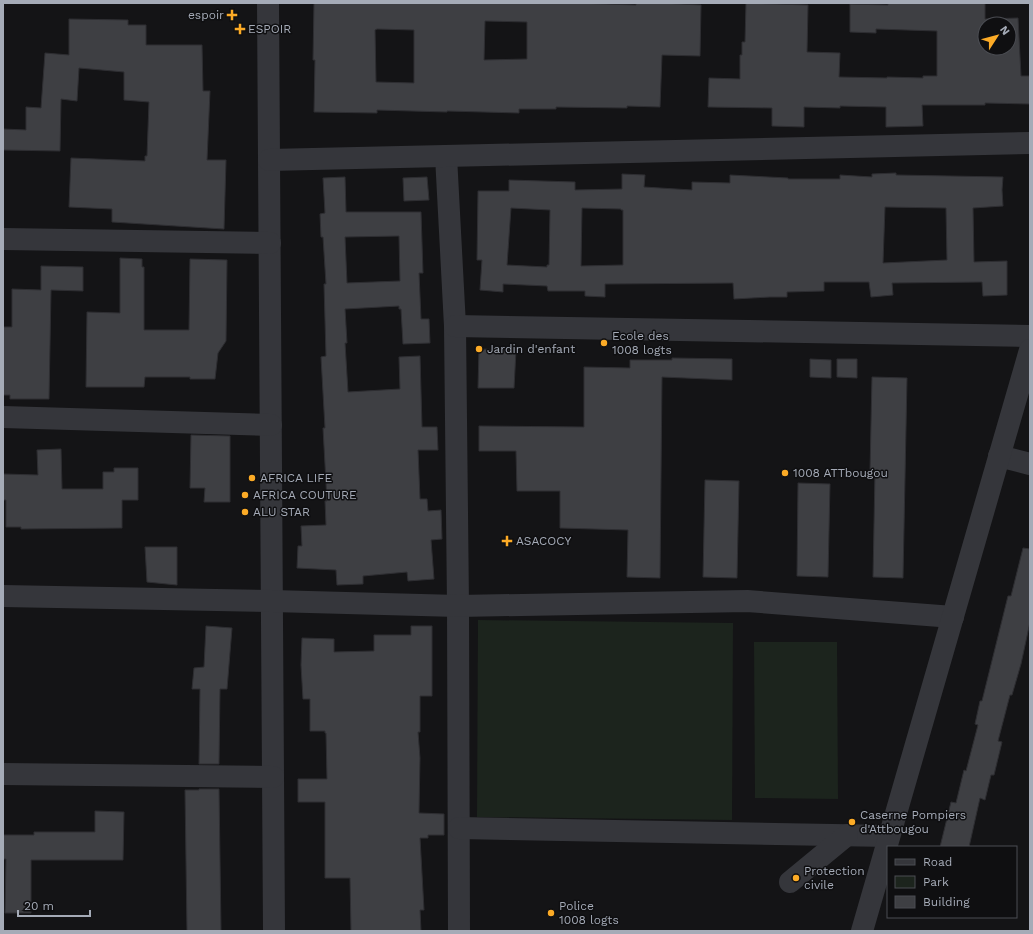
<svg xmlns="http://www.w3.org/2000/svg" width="1033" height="934" font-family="'Work Sans',sans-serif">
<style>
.green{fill:#1c241d}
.building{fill:#3e3f43;stroke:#2e2e32;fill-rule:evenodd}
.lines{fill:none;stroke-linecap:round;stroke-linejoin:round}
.minor{stroke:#35363b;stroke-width:22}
.poi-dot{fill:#fcab26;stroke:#0f0f11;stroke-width:1.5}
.labels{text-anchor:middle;stroke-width:3;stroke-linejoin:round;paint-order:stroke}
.poi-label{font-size:12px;fill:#a5abb7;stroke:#0f0f11;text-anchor:start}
</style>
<rect width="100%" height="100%" fill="#141416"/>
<g class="green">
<path d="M478,620L733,623L732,820L477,817Z"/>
<path d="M754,642H837L838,799L755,798Z"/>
</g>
<g class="building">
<path d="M314,3H577L636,5V3H662L701,5L700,56L662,55L660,107L627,106V108L556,107V109H519V113L447,111V112L377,110V113L314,112L315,60H313ZM485,21L527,22V59L484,60ZM377,29L414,30V83L376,82L375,30Z"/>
<path d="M746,3L808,5L807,52L840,53L839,77L887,78V77L923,78V76H937V31L876,29V33L850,32V4L888,5V3H985V19L1018,18L1021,76H1030V104L985,103V105H922L923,126L886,127V107L840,106V108L804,107V127L772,126V108L708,107L709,78L740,79V55H742V42H745ZM985,24H1009V48H985Z"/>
<path d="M69,19L128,20V25H146V45H202L203,91H210L207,160H226L224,229L112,222V209L69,207L71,158L145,161V156H147L149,102L124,100V72L79,68L77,101L61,99L60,151L3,150V129L26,130V107L41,108L45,53L69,55Z"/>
<path d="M896,173V175L1003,177L1002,190L1003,206L973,208L974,262L1007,261V295L983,296L982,282L892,283L893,295L871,297L869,282H824V291L787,292V297H770L734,299L733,283L605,284V297L585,296V291H548L547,286L503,284V292L480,290L482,260H477L478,191H509V180L575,182V190L622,189V174L645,175L644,187L692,190V182L730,183V175L788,178V179H840V175L872,177V174ZM885,207L946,208L947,260L883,263ZM511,208L550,210L549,265H547V267L507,265ZM582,208L621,209V210H623V265L581,266Z"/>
<path d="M345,177L346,212H421L423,273H419L421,319H429L430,343L403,344L401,309H399V306L345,309L347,343H345L348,392L400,389L399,357L420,356L422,427H437L438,450H418L420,499H427L428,511L441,510L442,539L431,540L434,579L408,581L407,572L363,576V584L337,585L336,570L297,568L298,546H302L301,526L326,525L325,501H327L323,428H325L321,357L326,356L324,284H326L323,237H321L320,214L325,213L323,178ZM399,236L400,281L347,283L345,237Z"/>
<path d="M427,177L429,200L404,201L403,178Z"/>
<path d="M120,258L142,259V267H144V330H189L190,259L227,260L226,341L218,353L215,379H190V377H145L144,387H86L87,312L120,313Z"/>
<path d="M41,266L83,267V291L51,290L49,399H10V395H3V327H12V289L41,290Z"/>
<path d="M479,349L516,350L514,388H478Z"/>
<path d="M672,358L732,359V380L662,377L660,578L627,577L628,530L560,528V491H517L516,451H479V426L584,427V367L630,368V360H672Z"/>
<path d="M810,359L831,360V378L810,377Z"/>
<path d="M837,359H857V378L837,377Z"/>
<path d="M872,377L907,378L903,578L873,577L875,472H870Z"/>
<path d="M191,435L230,436V502H204L205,488H190Z"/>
<path d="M61,449L62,489H103V472H114V468H138V500H122V528L21,529V527H6V500H3V474L38,475L37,450Z"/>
<path d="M705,480L739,481L737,578L703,577Z"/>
<path d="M798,483L830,484L828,577L797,576Z"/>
<path d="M145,547H177V585L147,582Z"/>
<path d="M1023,548L1030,549V622L1021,664L1012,695H1010L998,741L1002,742L994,775H991L985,800L980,798L969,847H940L951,802L956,803L964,770L966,771L978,725L975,724L980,701H982L1008,596H1011Z"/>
<path d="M206,626L232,628L227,689H220L219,764H199L200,689H192L194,668L204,667Z"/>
<path d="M411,626H432V696H420V732H418L420,758L419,813L444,814V835H428V838H420L424,910H420L421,931H351L350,878H325V802H298V779H327L326,733H325V731H310V699H303L301,665L302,638L334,639V652L374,651V635H411Z"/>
<path d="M199,789H219L221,931H187L185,790H199Z"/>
<path d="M95,811L124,812L123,860H31V913H5L6,859H3V835H34V832H95Z"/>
</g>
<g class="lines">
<g class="minor">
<path d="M268,3L274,931"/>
<path d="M446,156L455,326L458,606L459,931"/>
<path d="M269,160L1030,143"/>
<path d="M3,239L270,243"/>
<path d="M455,326L1030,336"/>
<path d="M3,417L271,425"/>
<path d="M999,456L1030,464"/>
<path d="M3,596L272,601L458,606L747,601L953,617"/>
<path d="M3,774L273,777"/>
<path d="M459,828L889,836"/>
<path d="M790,882L847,835"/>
<path d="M862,931L1030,350"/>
</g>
</g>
<g class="poi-dot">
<path d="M230 9h4v4h4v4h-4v4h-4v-4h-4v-4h4z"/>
<path d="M238 23h4v4h4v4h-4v4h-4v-4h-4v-4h4z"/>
<circle cx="604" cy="343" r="4"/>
<circle cx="479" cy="349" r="4"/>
<circle cx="785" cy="473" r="4"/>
<circle cx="252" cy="478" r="4"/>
<circle cx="245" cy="495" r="4"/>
<circle cx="245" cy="512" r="4"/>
<path d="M505 535h4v4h4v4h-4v4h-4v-4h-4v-4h4z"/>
<circle cx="852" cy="822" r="4"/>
<circle cx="796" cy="878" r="4"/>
<circle cx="551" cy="913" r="4"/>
</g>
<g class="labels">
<g class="poi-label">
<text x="224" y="19" text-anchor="end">espoir</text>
<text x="248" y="33">ESPOIR</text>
<text x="612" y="340">Ecole des<tspan x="612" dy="14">1008 logts</tspan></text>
<text x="487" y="353">Jardin d'enfant</text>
<text x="793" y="477">1008 ATTbougou</text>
<text x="260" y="482">AFRICA LIFE</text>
<text x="253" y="499">AFRICA COUTURE</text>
<text x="253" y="516">ALU STAR</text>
<text x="516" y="545">ASACOCY</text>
<text x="860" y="819">Caserne Pompiers<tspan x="860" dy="14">d'Attbougou</tspan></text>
<text x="804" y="875">Protection<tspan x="804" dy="14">civile</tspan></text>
<text x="559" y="910">Police<tspan x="559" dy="14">1008 logts</tspan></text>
</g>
</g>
<rect width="1033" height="934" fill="none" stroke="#a5abb7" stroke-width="8"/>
<rect x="887" y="846" width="130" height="72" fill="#0f0f11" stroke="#4b4d53"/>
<rect x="895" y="859" width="20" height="6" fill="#35363b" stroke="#4b4d53"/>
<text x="923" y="866" font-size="12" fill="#a5abb7">Road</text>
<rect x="895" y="876" width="20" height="12" fill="#1c241d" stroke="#4b4d53"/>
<text x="923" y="886" font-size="12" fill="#a5abb7">Park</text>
<rect x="895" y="896" width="20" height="12" fill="#3e3f43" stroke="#4b4d53"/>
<text x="923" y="906" font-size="12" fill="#a5abb7">Building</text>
<g transform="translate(997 36) rotate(54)"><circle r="19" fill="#0f0f11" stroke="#4b4d53"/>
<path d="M0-3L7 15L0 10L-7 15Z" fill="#fcab26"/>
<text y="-6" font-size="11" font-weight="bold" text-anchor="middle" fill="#a5abb7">N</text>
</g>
<path d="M18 910v6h72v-6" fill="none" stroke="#a5abb7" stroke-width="2"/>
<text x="24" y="910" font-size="12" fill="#a5abb7" stroke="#0f0f11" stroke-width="3" paint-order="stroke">20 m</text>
</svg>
